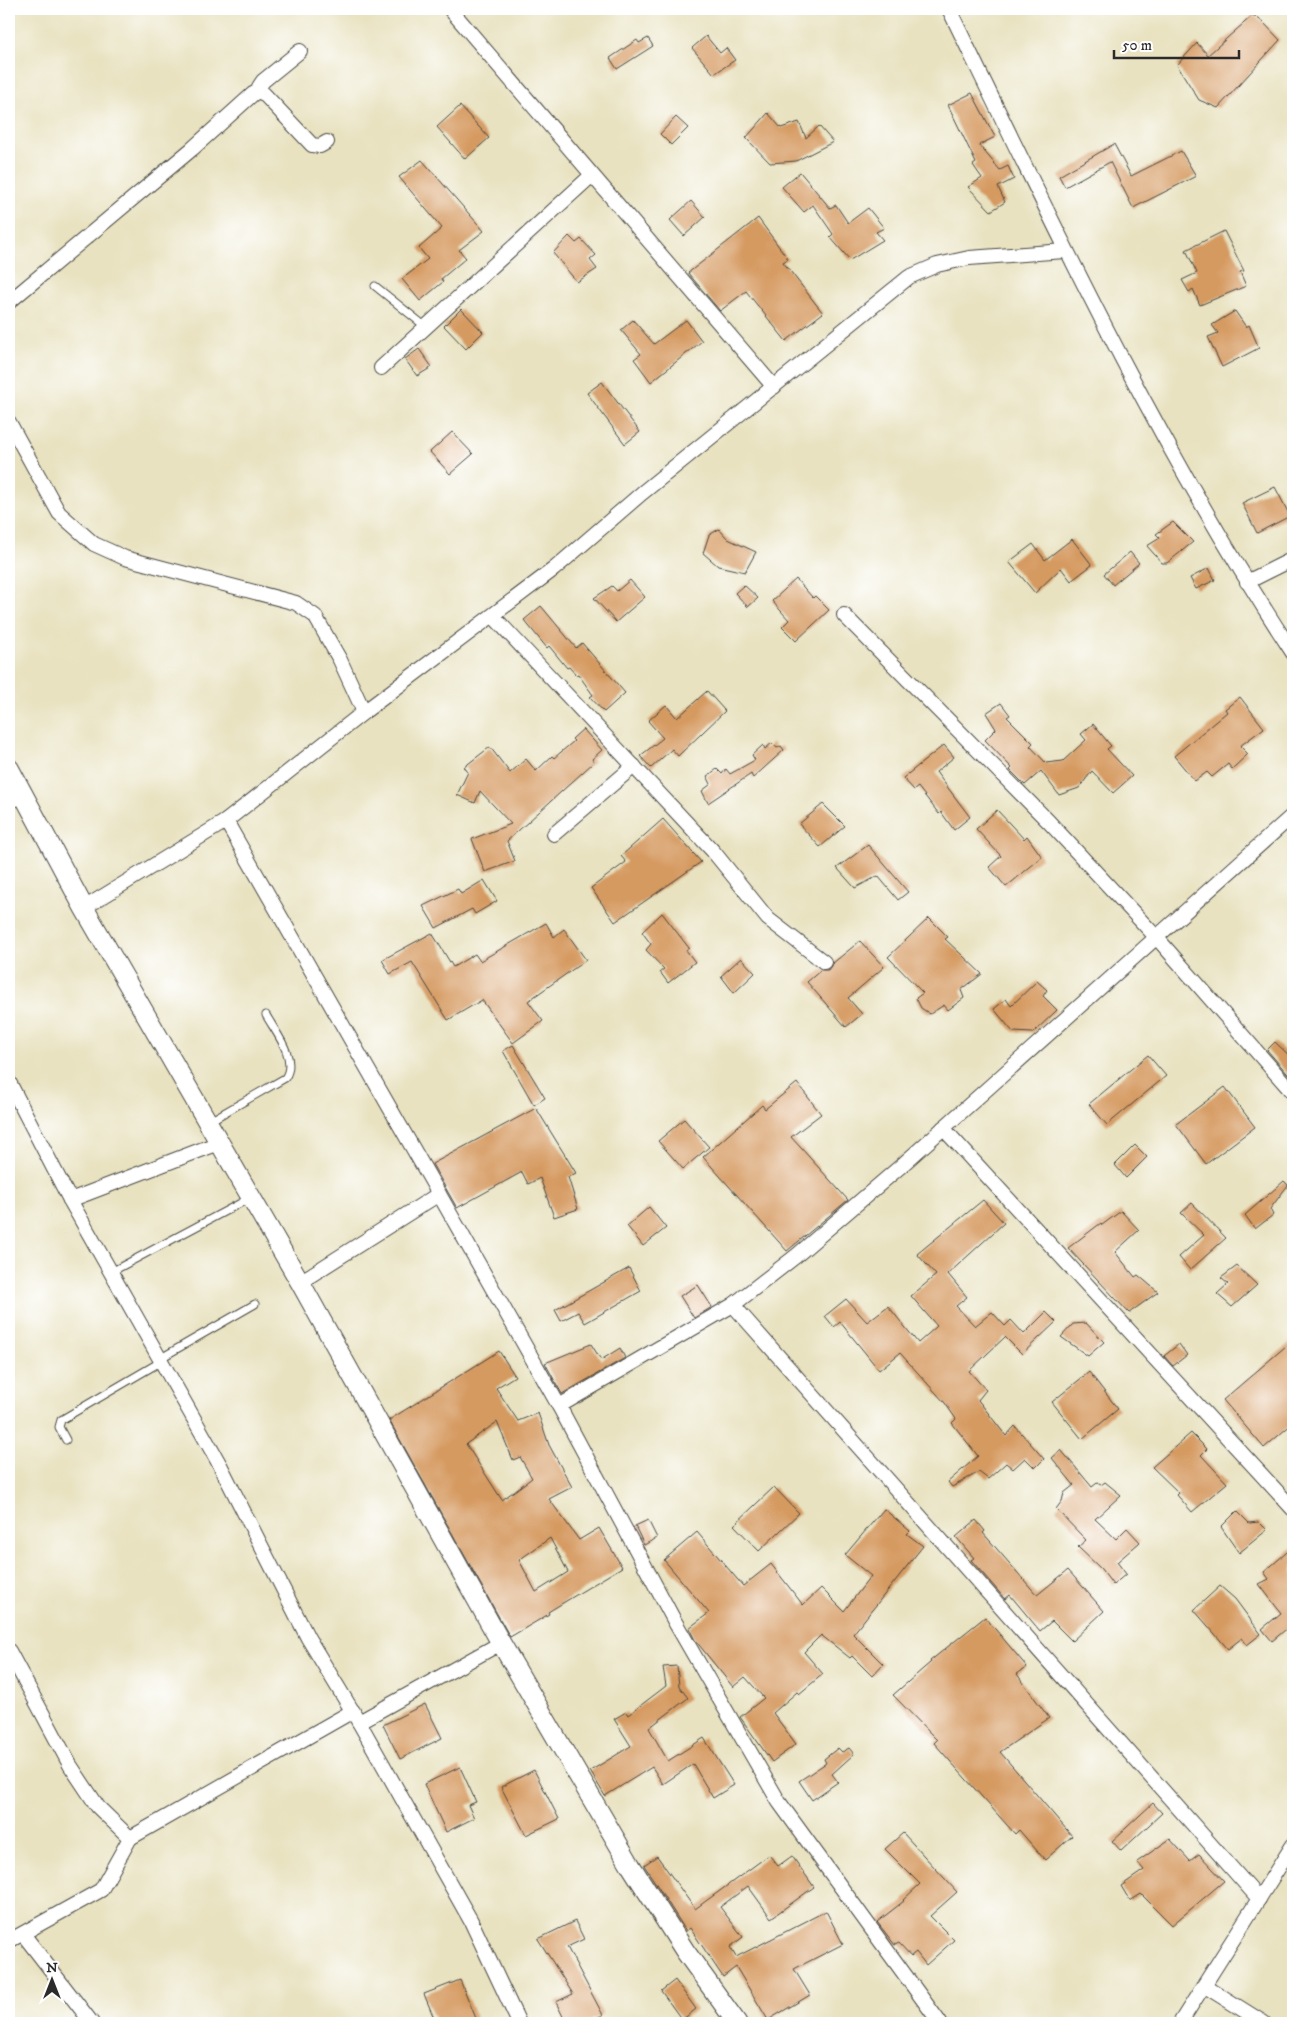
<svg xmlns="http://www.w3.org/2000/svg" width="1302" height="2032" font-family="'IM FELL DW Pica',serif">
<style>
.building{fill:#d59a61;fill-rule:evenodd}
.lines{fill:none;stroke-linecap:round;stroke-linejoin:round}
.lane-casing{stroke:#474641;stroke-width:9}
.street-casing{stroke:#474641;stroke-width:16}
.secondary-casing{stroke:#474641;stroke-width:21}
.lane{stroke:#fff;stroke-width:7}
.street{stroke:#fff;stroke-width:14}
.secondary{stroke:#fff;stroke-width:19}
</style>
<rect width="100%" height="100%" fill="#fff"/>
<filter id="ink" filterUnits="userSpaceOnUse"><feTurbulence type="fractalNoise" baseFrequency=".02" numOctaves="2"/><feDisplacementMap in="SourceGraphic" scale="10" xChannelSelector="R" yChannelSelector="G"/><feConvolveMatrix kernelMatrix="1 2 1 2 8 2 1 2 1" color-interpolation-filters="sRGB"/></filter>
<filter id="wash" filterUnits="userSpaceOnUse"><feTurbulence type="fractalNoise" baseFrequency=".0096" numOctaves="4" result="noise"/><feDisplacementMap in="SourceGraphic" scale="20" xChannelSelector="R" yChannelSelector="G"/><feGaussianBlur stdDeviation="1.12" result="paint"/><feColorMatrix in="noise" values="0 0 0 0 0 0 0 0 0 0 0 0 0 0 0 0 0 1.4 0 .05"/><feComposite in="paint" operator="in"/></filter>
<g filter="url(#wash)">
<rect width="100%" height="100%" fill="#e8e2c0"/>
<g id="blocks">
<g class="building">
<path d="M1253,15L1263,22L1280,40L1218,108L1199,100L1177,65L1197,43L1208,55Z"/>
<path d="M706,36L720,53L726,48L735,60L714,74L692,48Z"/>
<path d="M648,38L653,46L617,69L610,58L637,40L639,43Z"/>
<path d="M972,93L995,137L979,145L1000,170L1008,166L1014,179L998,187L1005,202L991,211L968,187L982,178L973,165L976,163L948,105Z"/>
<path d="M460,106L489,138L465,159L437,127Z"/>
<path d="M768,113L781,128L799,122L806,138L819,126L833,142L796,161L770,163L746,138Z"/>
<path d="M676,117L688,128L671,145L660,134Z"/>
<path d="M1114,144L1131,176L1181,151L1196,176L1133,208L1110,162L1065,187L1059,176Z"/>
<path d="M422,160L484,231L459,250L466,258L441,279L443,282L420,301L402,279L428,259L419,248L442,228L399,177Z"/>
<path d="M800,172L830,208L836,205L848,223L868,208L884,228L876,232L883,240L850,260L830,237L833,234L813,205L804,212L782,187Z"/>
<path d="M691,201L705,217L684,236L670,220Z"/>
<path d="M758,218L788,259L783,262L823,313L786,341L746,291L720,311L688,273Z"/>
<path d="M1224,231L1244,271L1240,272L1246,286L1200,305L1193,289L1189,292L1182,280L1197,273L1186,250Z"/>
<path d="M569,236L576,243L581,239L596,255L590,260L597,269L577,282L553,253Z"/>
<path d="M461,309L483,332L466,349L444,326Z"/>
<path d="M1235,311L1246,327L1249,325L1259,348L1222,367L1208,337L1218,333L1212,325Z"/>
<path d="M633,320L654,344L686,320L702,341L651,382L634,359L641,354L621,330Z"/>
<path d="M419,349L432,367L417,376L405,359Z"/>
<path d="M602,382L640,432L625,444L587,393Z"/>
<path d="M452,432L473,454L450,474L430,452Z"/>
<path d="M1275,487L1290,516L1257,533L1242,503Z"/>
<path d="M1173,522L1193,542L1167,563H1162L1147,546L1160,538L1156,534Z"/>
<path d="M719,529L728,539L756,552L745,572L718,566L703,553L709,535Z"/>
<path d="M1072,539L1092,565L1071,581L1061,568L1035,593L1009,562L1033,544L1045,560Z"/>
<path d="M1130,552L1139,563L1113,585L1104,574Z"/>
<path d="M1209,568L1215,580L1196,589L1190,578Z"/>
<path d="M796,579L813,598L815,596L829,610L796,641L782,627L789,620L772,601Z"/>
<path d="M630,580L645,597L616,622L594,598L612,586L617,591Z"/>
<path d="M744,585L758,598L748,607L735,593Z"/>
<path d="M541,606L576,648L582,643L625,693L604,712L590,697L593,695L578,674L576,675L569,667L567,668L549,646L547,648L524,620Z"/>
<path d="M707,691L725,711L678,756L672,749L651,768L640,756L663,738L648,721L666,705L677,718Z"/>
<path d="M1240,697L1264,728L1240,746L1248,754L1232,769L1228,764L1212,777L1207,772L1195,781L1174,756L1227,712L1225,709Z"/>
<path d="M1001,703L1010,715L1007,717L1033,743L1030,746L1046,763L1063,761L1086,740L1081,734L1093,724L1111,746L1107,749L1132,776L1113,793L1092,771L1079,788L1059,795L1041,771L1025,785L1010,770L1012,768L985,740L996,729L986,713Z"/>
<path d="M583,729L602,750L592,759L594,762L507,841L515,861L485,872L472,839L511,824L480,791L475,803L457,795L468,772L464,767L490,747L510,773L526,759L536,771L552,756L554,758L574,741L572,739Z"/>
<path d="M772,743L777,748L781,746L784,750L753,778L751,774L708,803L702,791L711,784L707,776L717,769L722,774L726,769L730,774L755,760L752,755L763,745L765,749Z"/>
<path d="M944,745L954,757L936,772L970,817L954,830L941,812L939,814L918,787L914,790L903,778Z"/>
<path d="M823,804L845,826L820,847L799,824Z"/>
<path d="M997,810L1024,839L1027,836L1042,857L1006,887L989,867L1001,856L976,829Z"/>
<path d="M663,819L701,862L615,922L591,888L626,862L621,856Z"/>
<path d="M868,845L908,892L898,900L878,876L855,888L837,868Z"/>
<path d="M484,880L497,901L475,914L472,909L436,928L423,906L458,889L461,894Z"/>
<path d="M662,913L689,948L686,950L695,962L668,983L660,972L664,969L646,950L651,944L642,932Z"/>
<path d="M929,918L948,937L945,939L982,974L961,990L964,998L948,1010L944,1005L930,1014L921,1008L916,998L923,993L888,957Z"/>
<path d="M546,923L554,937L564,929L586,960L528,1001L543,1021L513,1043L482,1000L448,1020L412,962L390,974L382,960L432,933L453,967L475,954L480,961Z"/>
<path d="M860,941L884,967L848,998L862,1014L846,1027L807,982L821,970H828L833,963Z"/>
<path d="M741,958L755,973L734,993L721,976Z"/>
<path d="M1037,981L1047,990L1043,996L1057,1010L1033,1033L1013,1032L994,1009L1006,999L1011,1006Z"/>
<path d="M1275,1042L1293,1059V1080L1267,1050Z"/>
<path d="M513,1045L545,1098L534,1105L503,1051Z"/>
<path d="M1148,1055L1166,1076L1107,1125L1089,1104Z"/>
<path d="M797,1083L821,1114L791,1137L848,1200L787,1251L703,1157L762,1105L765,1109Z"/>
<path d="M1225,1087L1255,1127L1206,1164L1176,1124Z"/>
<path d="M536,1108L576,1173L568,1177L578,1209L554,1217L540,1178L528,1184L522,1172L457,1208L432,1164Z"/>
<path d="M684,1119L709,1147L683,1169L658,1141Z"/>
<path d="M1135,1145L1147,1157L1126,1178L1115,1165Z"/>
<path d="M1284,1181L1288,1185L1270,1209L1273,1215L1255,1229L1245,1215Z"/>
<path d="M983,1200L1004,1223L948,1274L967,1297L956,1306L975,1326L992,1312L1005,1326L1011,1320L1024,1334L1046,1312L1056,1322L1022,1354L1005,1337L969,1371L986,1390L978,1400L1006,1436L1015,1426L1044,1459L1035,1468L1025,1458L1013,1469L1006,1463L988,1479L979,1472L952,1487L948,1482L978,1456L952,1423L956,1419L945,1403L900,1353L879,1370L840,1322L834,1327L825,1316L846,1299L867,1322L888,1306L918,1343L937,1326L911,1296L936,1275L917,1254Z"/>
<path d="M1192,1203L1226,1238L1190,1270L1179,1257L1204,1235L1181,1213Z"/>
<path d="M649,1207L666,1228L643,1246L627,1226Z"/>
<path d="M1121,1211L1139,1230L1115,1252L1135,1277L1138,1275L1158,1292L1129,1313L1068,1248L1101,1223L1102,1225Z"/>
<path d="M1237,1266L1257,1285L1232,1307L1217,1294L1228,1284L1221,1278Z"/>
<path d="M629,1268L641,1291L585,1323L578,1312L561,1321L555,1310Z"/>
<path d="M698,1285L712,1307L694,1318L680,1296Z"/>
<path d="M1086,1323L1104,1342L1088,1356L1061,1337L1073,1324Z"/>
<path d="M1293,1340V1423L1264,1448L1223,1400Z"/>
<path d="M591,1344L601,1360L620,1348L625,1358L562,1394L545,1363Z"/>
<path d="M1179,1344L1187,1355L1173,1366L1164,1356Z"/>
<path d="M499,1351L515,1376L496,1388L518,1421L538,1413L549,1445L572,1487L549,1499L579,1540L599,1528L622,1567L548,1612L549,1614L510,1637L389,1420ZM497,1422L513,1460L520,1457L532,1478L502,1500L466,1444ZM550,1538L568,1572L536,1592L519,1560Z"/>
<path d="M1089,1372L1118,1409L1082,1439L1052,1402Z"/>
<path d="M1191,1433L1207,1449L1201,1455L1227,1483L1192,1512L1177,1495L1179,1493L1152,1467Z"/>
<path d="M1061,1450L1092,1487L1097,1483L1101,1485L1105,1482L1121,1495L1095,1519L1116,1539L1127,1528L1140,1542L1117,1562L1126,1574L1113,1585L1101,1569L1078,1547L1086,1540L1056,1509L1062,1501L1064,1493L1074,1485L1052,1458Z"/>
<path d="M774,1487L799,1513L759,1551L734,1525Z"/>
<path d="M884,1509L910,1531L907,1534L923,1546L853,1634L883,1664L872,1676L852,1656L850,1658L821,1635L804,1652L823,1674L799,1694L797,1692L773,1713L796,1744L772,1762L740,1717L764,1698L745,1677L733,1687L695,1640L689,1628L709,1613L664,1560L697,1532L743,1586L771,1564L803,1605L821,1588L844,1611L871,1576L845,1555Z"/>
<path d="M1237,1511L1249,1523L1259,1522L1267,1530L1239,1553L1221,1527Z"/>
<path d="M648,1520L657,1538L644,1545L635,1526Z"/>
<path d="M976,1520L985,1531L983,1533L1037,1595L1068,1570L1104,1611L1072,1641L1052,1621L1040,1631L1010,1595L1005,1599L971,1560L974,1558L956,1537Z"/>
<path d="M1293,1547V1630L1290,1626L1272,1641L1262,1629L1281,1613L1259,1584L1269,1579L1264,1572Z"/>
<path d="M1220,1586L1235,1599L1261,1634L1247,1645L1242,1638L1228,1649L1194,1610Z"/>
<path d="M985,1617L1027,1667L1017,1674L1049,1718L1000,1752L1072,1836L1045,1860L1019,1830L1015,1834L934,1743L937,1740L893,1695L931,1662L930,1661Z"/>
<path d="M677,1666L679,1686L688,1698L649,1728L668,1761L704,1738L734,1785L713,1798L693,1764L663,1784L652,1767L605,1796L590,1771L631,1746L614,1719L626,1712L628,1715L666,1686L663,1667Z"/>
<path d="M425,1704L442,1738L400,1759L383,1725Z"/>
<path d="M838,1748L842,1752L849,1748L854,1754L832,1774L838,1782L812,1800L799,1781L826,1763L824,1759Z"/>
<path d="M460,1767L476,1802L468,1805L474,1818L446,1832L424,1784Z"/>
<path d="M534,1770L559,1819L526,1835L501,1787Z"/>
<path d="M1153,1803L1162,1813L1121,1851L1112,1841Z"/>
<path d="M903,1833L957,1892L930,1916L954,1940L926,1965L916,1952L911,1956L899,1943L895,1945L877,1922L904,1901L903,1900L920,1884L885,1849Z"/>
<path d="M1170,1839L1190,1861L1199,1854L1224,1881L1172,1925L1141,1894L1130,1901L1121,1886L1144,1870L1137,1862Z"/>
<path d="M769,1855L778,1866L792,1856L814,1887L771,1918L748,1886L720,1907L743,1937L730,1947L736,1957L826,1911L843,1944L794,1969L810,1995L768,2020L736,1967L723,1977L690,1928L686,1931L644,1865L657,1856L695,1909Z"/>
<path d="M575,1921L584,1939L567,1947L603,2015L585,2023H566L556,2002L573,1994L538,1939Z"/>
<path d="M460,1980L478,2023H436L424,1994Z"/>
<path d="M675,1980L696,2009L682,2020L661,1991Z"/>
</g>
</g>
</g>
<g filter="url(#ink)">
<use href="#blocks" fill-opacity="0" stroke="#474641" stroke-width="1"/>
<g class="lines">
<defs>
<g id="lane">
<path d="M375,286L426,327"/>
<path d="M208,1122L285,1078C298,1059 276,1033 266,1015"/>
<path d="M111,1272L250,1198"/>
<path d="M161,1358L255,1304"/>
<path d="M66,1440L59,1427L61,1420L162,1361"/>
</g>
<g id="street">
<path d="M450,9L774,387"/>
<path d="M949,9C1055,228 1159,449 1293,653"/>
<path d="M259,91V87L263,81L300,51"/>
<path d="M9,302L192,149L253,94L259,91L264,94L312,145L320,146L327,142"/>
<path d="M381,368L591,176"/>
<path d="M9,422L59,513L94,544L125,558L296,603L315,616L340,660L364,712"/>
<path d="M1247,582L1293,559"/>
<path d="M844,615L1049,822L1157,938L1293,1093"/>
<path d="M493,616L713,851L768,919L824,962"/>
<path d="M9,802L24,795"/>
<path d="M226,821L439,1194L300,1282"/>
<path d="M554,834L634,766"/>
<path d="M84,908L226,821L364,712L554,569L642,493L909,277L937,265L969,258L1065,251"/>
<path d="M9,1082L70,1200L219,1143"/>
<path d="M943,1128L1293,1509"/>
<path d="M439,1194L559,1406L675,1622L779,1802L940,2023"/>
<path d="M70,1200L220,1465L308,1638L359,1722L501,1643"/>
<path d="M733,1305L1259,1899"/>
<path d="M559,1406L733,1305L796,1256L901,1166L1293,815"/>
<path d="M9,1651L70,1765L98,1807L130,1838L353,1711"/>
<path d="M359,1722L471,1921L519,2023"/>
<path d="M23,1934L92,2023"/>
<path d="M9,1941L101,1890L130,1838"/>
<path d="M1205,1986L1264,2023"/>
<path d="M1180,2023L1293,1845"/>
</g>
<path id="secondary" d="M9,768L84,908L300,1282L501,1643L631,1866L685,1951L737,2023"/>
</defs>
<use href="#lane" class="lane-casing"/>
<use href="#street" class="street-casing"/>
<use href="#secondary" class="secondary-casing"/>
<use href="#lane" class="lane"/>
<use href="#street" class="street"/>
<use href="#secondary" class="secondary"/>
</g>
</g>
<rect width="1302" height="2032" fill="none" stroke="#fff" stroke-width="30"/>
<g transform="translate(52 1980)" stroke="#ffffff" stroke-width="4" paint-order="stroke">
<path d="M0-4L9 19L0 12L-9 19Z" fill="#2b2b2b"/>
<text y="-8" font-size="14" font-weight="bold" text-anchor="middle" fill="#2b2b2b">N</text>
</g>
<path d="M1114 50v8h125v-8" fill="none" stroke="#2b2b2b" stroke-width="2.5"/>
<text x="1122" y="50" font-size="15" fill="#2b2b2b" stroke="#ffffff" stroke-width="4" paint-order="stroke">50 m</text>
</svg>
